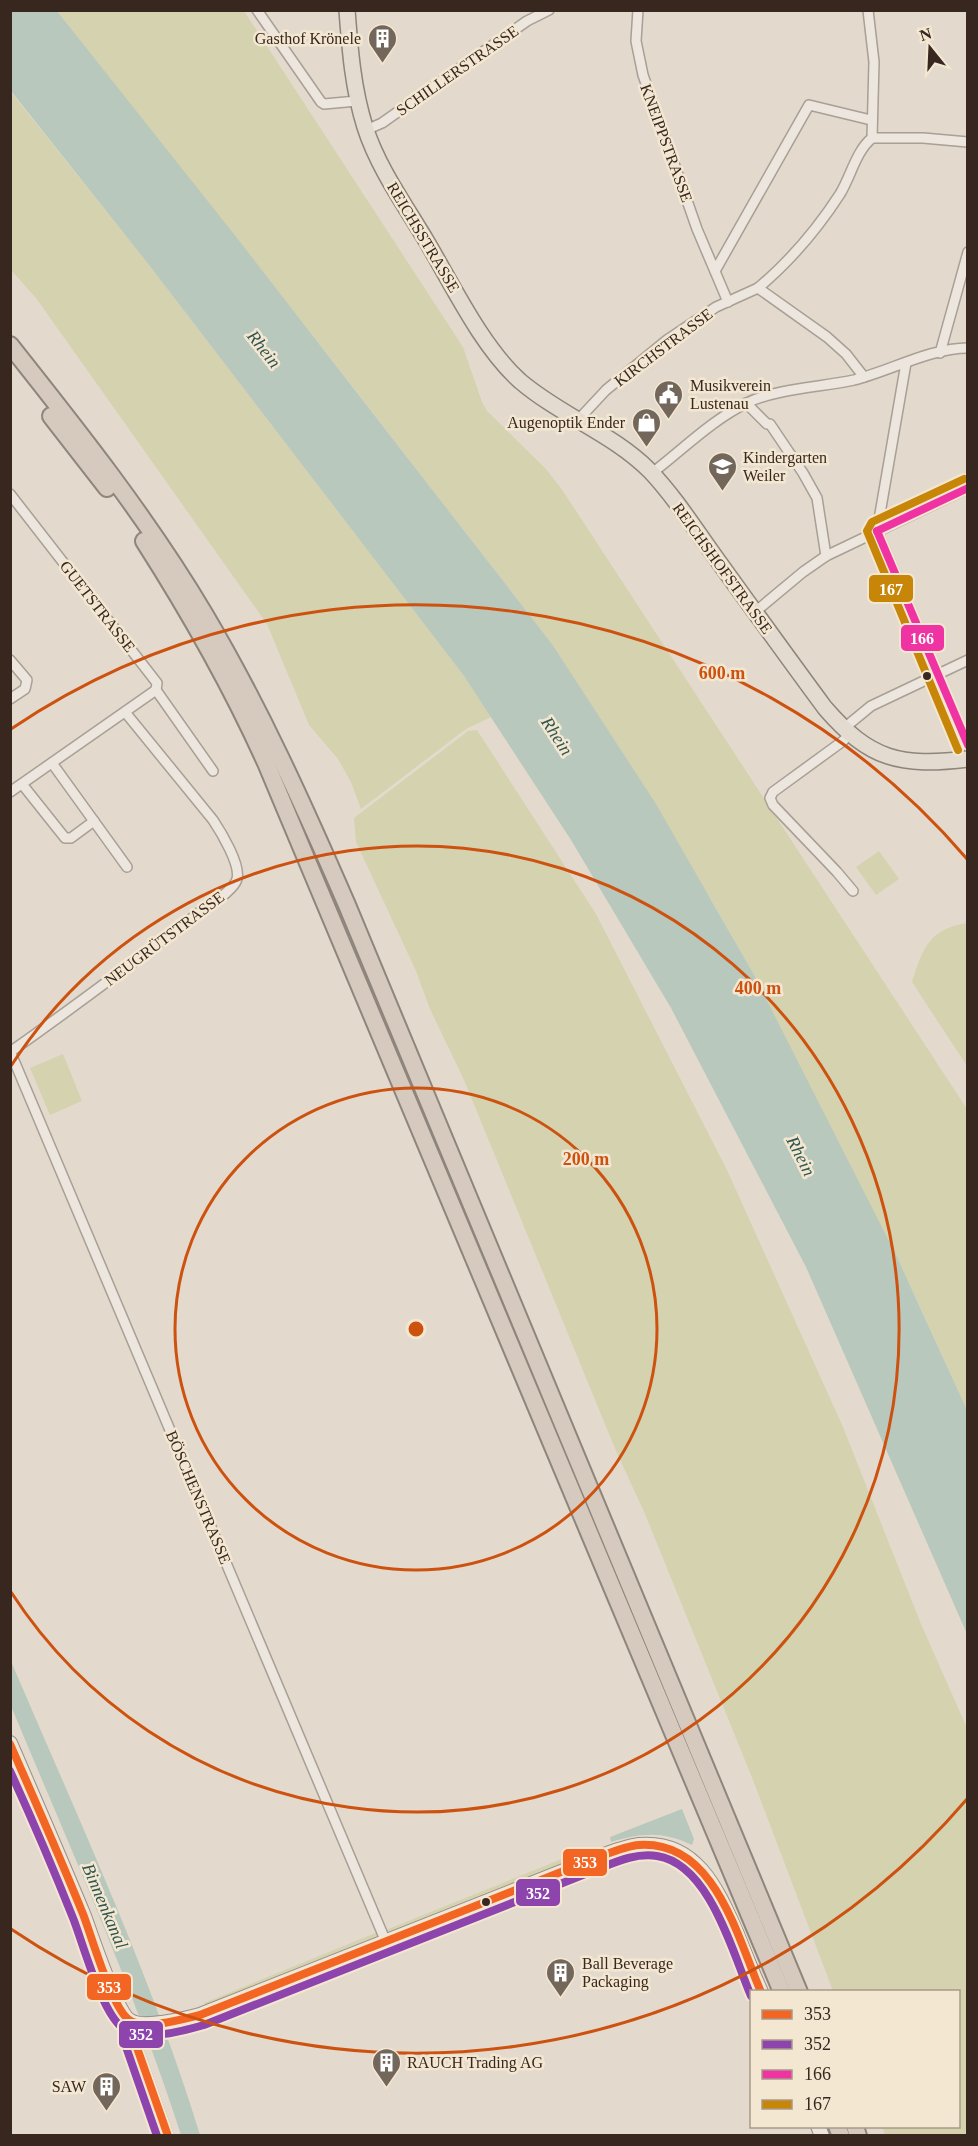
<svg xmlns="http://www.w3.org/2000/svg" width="978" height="2146" font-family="Georgia,serif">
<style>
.green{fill:#d5d2af}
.water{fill:#b8c8bc}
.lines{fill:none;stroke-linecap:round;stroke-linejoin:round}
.street-casing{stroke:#a89f95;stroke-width:12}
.secondary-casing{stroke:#988f86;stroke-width:16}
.primary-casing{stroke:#8e857c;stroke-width:18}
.highway-casing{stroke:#8e857c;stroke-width:20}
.street{stroke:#ece6de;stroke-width:9}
.secondary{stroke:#ece6de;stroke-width:14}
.primary{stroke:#e3dbd0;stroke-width:15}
.highway{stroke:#d6cabe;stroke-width:16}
.bus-1-casing{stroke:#f4e7d2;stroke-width:12}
.bus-2-casing{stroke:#f4e7d2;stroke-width:12}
.bus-3-casing{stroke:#f4e7d2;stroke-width:12}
.bus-4-casing{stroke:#f4e7d2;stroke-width:12}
.bus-1{stroke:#f26522;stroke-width:8}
.bus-2{stroke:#8e44ad;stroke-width:8}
.bus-3{stroke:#f033a3;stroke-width:8}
.bus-4{stroke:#c78608;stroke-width:8}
.ring{fill:none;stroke:#cd520f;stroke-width:3}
.bus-dot{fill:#37271e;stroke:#f4e7d2;stroke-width:2}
.labels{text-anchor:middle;stroke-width:5;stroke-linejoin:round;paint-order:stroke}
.poi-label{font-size:16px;fill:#37271e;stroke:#f4e7d2;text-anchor:start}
.street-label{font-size:16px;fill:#37271e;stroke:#f4e7d2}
.water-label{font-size:18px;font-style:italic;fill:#2e564f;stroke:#f4e7d2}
.centre{fill:#cd520f;stroke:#f4e7d2;stroke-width:3}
.ring-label{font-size:18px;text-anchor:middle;font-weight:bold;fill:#cd520f;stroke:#f4e7d2;stroke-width:5;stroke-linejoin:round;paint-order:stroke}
.line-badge{stroke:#f4e7d2;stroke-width:2}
.badge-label{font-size:16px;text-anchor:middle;font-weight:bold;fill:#fff}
</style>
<rect width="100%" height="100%" fill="#e3dacd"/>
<g class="green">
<path d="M57,11H244L463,347L482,402L487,411L546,469L563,491L967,1109V1410L916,1298L753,973L712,901L552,644L332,360Z"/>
<path d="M10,91L149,265L464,676L491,717L466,729L361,809L351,782L338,759L309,725L267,624L36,298L11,270Z"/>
<path d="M477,730L596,914L727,1170L843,1427L921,1624L967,1728V2135H885L882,2127L958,2126V1992L833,1991L753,1780L645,1514L616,1451L464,1080L430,1009L416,971L356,842L354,818L468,731Z"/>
<path d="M879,851L899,879L876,895L856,867Z"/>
<path d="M967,923H968L967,1066L912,982C923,948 929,929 967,923Z"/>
<path d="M63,1054L82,1101L50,1115L30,1068Z"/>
<path d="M584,1850L586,1854L387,1934L386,1930Z"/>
<path d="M378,1932L379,1937L206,2005L204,2003Z"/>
</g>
<g class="water">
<path d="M11,10L57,11L237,238L552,644L656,804L753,973L896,1255L967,1410V1634L806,1267L671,1008L571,840L464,676L149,265L11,91Z"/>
<path d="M10,1659C77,1816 150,1972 200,2135H181C134,1989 70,1848 11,1706Z"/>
<path d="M682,1809L694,1839L692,1845C662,1831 642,1833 611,1842L610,1837Z"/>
</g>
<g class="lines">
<defs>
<g id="street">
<path d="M257,10L321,102L324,104L357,101"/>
<path d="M638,10L636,41L643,75L697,229L728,302"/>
<path d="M868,10L874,62L872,138"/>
<path d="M366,130L382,123L527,21L549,10"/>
<path d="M715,271L809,105L871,120"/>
<path d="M758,288L827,337L846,354L864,377"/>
<path d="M940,353L968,252"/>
<path d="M746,403L767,424H770L803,473L817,498L826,556"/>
<path d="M578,420L606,390L667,340L716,307L758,288C789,262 818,228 840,194C851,176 856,151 872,138H923L968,142"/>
<path d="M652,473C681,451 713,419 747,403C774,389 822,387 854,380C890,371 930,348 968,348"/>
<path d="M10,494L157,683L156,690"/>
<path d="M877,531L968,746"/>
<path d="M877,531L906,363"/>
<path d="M755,612L803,572L826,556L968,488"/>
<path d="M10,660L27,680L25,689L10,699"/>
<path d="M156,690L213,771"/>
<path d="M843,729L871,706L968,660"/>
<path d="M849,735L843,741L773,792L770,798L773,805L837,872L853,891"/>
<path d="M52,763L127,867"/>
<path d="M22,784L65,838H71L94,821"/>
<path d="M10,792L156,690"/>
<path d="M10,1051L386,1942"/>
<path d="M10,1052C73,1008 135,961 196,915C206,907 234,891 237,879C241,865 221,832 213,820L125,712"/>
<path d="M136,2024L135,2042L168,2136"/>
</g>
<g id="secondary">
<path d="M10,1743C35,1801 60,1858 84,1916C91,1935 116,2011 129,2020C142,2030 185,2019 200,2015L599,1857C612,1852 625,1847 639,1845C696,1840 717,1889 736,1932C744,1952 752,1972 761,1992"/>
<path d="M818,2126L822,2136"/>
</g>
<path id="primary" d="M347,10C350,50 353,89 365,127C378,168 405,205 427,242C453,286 482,347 520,381C561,416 612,433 650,471C675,497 695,529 716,558C752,608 788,658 825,708C870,760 900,767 968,759"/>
<g id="highway">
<path d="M10,345C79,432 148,519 205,615C260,708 304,806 347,905L799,1992"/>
<path d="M51,416L107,488"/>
<path d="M144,541C190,613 231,685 266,763L782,1992"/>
<path d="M837,2126L841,2136"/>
<path d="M855,2126L858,2136"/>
</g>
</defs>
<use href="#street" class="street-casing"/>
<use href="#secondary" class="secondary-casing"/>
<use href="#primary" class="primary-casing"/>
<use href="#highway" class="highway-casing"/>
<use href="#street" class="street"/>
<use href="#secondary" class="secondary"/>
<use href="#primary" class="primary"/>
<use href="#highway" class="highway"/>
<defs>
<g id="bus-1">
<path d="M10,1744C35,1801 60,1857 83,1914C92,1937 111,2005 128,2019C143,2031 183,2019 200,2015L599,1857C612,1852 626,1846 639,1845C715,1840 737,1937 761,1992"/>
<path d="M136,2024L135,2042L168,2136"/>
</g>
<g id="bus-2">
<path d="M10,1771C32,1819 53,1868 73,1918C83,1943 102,2015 124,2029C143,2042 183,2031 204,2025L603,1867C620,1860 638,1853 657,1856C710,1864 733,1954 751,1996"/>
<path d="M126,2023L125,2044L157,2136"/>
</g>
<g id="bus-3">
<path d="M877,531L968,745"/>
<path d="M877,531L968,488"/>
</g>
<path id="bus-4" d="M958,750L867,531L872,522L964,479"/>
</defs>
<use href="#bus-1" class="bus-1-casing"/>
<use href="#bus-2" class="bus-2-casing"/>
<use href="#bus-3" class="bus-3-casing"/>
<use href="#bus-4" class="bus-4-casing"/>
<use href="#bus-1" class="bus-1"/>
<use href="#bus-2" class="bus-2"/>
<use href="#bus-3" class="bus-3"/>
<use href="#bus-4" class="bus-4"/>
</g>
<g class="ring">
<circle cx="416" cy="1329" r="241"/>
<path d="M11 1066A483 483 0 1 1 11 1592"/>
<path d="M967 1799A724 724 0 0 1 11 1929M11 729A724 724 0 0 1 967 859"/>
</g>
<defs>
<symbol id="building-pin" viewBox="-11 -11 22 30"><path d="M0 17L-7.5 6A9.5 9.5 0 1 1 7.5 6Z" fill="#73665b" stroke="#f4e7d2"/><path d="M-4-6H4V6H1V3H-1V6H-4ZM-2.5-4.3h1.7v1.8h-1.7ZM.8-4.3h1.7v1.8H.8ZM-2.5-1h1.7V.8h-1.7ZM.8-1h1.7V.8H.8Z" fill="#fff"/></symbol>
<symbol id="civic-pin" viewBox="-11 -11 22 30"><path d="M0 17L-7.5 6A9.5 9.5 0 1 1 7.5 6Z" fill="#73665b" stroke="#f4e7d2"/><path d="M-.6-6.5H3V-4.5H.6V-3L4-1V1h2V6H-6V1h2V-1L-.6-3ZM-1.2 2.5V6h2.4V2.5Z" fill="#fff"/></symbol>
<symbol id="shop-pin" viewBox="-11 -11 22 30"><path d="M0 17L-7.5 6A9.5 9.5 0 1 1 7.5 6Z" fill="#73665b" stroke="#f4e7d2"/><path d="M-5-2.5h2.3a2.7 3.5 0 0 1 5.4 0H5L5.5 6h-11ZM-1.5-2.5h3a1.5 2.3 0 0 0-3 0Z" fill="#fff"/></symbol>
<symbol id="school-pin" viewBox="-11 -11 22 30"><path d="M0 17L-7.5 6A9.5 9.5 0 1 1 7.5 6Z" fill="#73665b" stroke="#f4e7d2"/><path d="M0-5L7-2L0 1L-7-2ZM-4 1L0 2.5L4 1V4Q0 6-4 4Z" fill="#fff"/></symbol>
</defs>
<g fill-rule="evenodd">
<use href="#building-pin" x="366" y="22" width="33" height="45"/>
<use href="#civic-pin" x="652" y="378" width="33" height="45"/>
<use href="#shop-pin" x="630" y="406" width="33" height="45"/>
<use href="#school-pin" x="706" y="450" width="33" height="45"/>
<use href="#building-pin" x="544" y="1956" width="33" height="45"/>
<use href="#building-pin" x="370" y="2046" width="33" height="45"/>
<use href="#building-pin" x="90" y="2070" width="33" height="45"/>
</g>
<g class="bus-dot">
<circle cx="927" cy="676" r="5"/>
<circle cx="486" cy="1902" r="5"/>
</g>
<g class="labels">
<g class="poi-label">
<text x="361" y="44" text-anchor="end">Gasthof Krönele</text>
<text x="690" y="391">Musikverein<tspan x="690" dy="18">Lustenau</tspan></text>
<text x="625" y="428" text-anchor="end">Augenoptik Ender</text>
<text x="743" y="463">Kindergarten<tspan x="743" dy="18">Weiler</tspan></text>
<text x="582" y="1969">Ball Beverage<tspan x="582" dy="18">Packaging</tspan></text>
<text x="407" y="2068">RAUCH Trading AG</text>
<text x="86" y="2092" text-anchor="end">SAW</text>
</g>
<g class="street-label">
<text transform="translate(457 70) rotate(-35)" y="6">SCHILLERSTRASSE</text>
<text transform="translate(667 143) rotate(70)" y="6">KNEIPPSTRASSE</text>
<text transform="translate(424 237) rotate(59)" y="6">REICHSSTRASSE</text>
<text transform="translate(663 347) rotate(-37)" y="6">KIRCHSTRASSE</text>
<text transform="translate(723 568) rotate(54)" y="6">REICHSHOFSTRASSE</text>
<text transform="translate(98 606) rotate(52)" y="6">GUETSTRASSE</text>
<text transform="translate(164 938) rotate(-37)" y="6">NEUGRÜTSTRASSE</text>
<text transform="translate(199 1497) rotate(67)" y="6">BÖSCHENSTRASSE</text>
</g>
<g class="water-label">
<text transform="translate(264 349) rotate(52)" y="6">Rhein</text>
<text transform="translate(557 736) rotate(57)" y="6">Rhein</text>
<text transform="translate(801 1156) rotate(63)" y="6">Rhein</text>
<text transform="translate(105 1906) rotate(67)" y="6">Binnenkanal</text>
</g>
</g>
<circle cx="416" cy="1329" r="9" class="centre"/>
<g class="ring-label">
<text x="722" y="679">600 m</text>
<text x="758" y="994">400 m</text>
<text x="586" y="1165">200 m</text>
</g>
<g class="line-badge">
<rect x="868" y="574" width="46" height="29" rx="6" fill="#c78608"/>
<rect x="900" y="624" width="45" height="28" rx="6" fill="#f033a3"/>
<rect x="562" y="1848" width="46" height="29" rx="6" fill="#f26522"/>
<rect x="515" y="1878" width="46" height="29" rx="6" fill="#8e44ad"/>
<rect x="86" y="1973" width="46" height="28" rx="6" fill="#f26522"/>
<rect x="118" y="2020" width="46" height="29" rx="6" fill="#8e44ad"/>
</g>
<g class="badge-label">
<text x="891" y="595">167</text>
<text x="922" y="644">166</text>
<text x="585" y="1868">353</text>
<text x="538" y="1899">352</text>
<text x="109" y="1993">353</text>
<text x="141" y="2040">352</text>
</g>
<rect width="978" height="2146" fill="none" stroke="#37271e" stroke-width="24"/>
<rect x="750" y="1990" width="210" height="138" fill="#f4e7d2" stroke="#a89a8a" stroke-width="1.5"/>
<rect x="762" y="2010" width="30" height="9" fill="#f26522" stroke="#a89a8a" stroke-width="1.5"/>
<text x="804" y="2020" font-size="18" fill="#37271e">353</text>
<rect x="762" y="2040" width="30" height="9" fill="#8e44ad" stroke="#a89a8a" stroke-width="1.5"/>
<text x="804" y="2050" font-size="18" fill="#37271e">352</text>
<rect x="762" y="2070" width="30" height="9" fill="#f033a3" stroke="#a89a8a" stroke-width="1.5"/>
<text x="804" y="2080" font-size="18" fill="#37271e">166</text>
<rect x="762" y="2100" width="30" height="9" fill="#c78608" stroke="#a89a8a" stroke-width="1.5"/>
<text x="804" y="2110" font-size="18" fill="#37271e">167</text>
<g transform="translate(930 48) rotate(342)" stroke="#f4e7d2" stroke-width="4.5" paint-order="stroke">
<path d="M0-4.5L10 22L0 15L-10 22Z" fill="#37271e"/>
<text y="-9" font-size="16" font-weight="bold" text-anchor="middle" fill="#37271e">N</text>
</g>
</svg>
